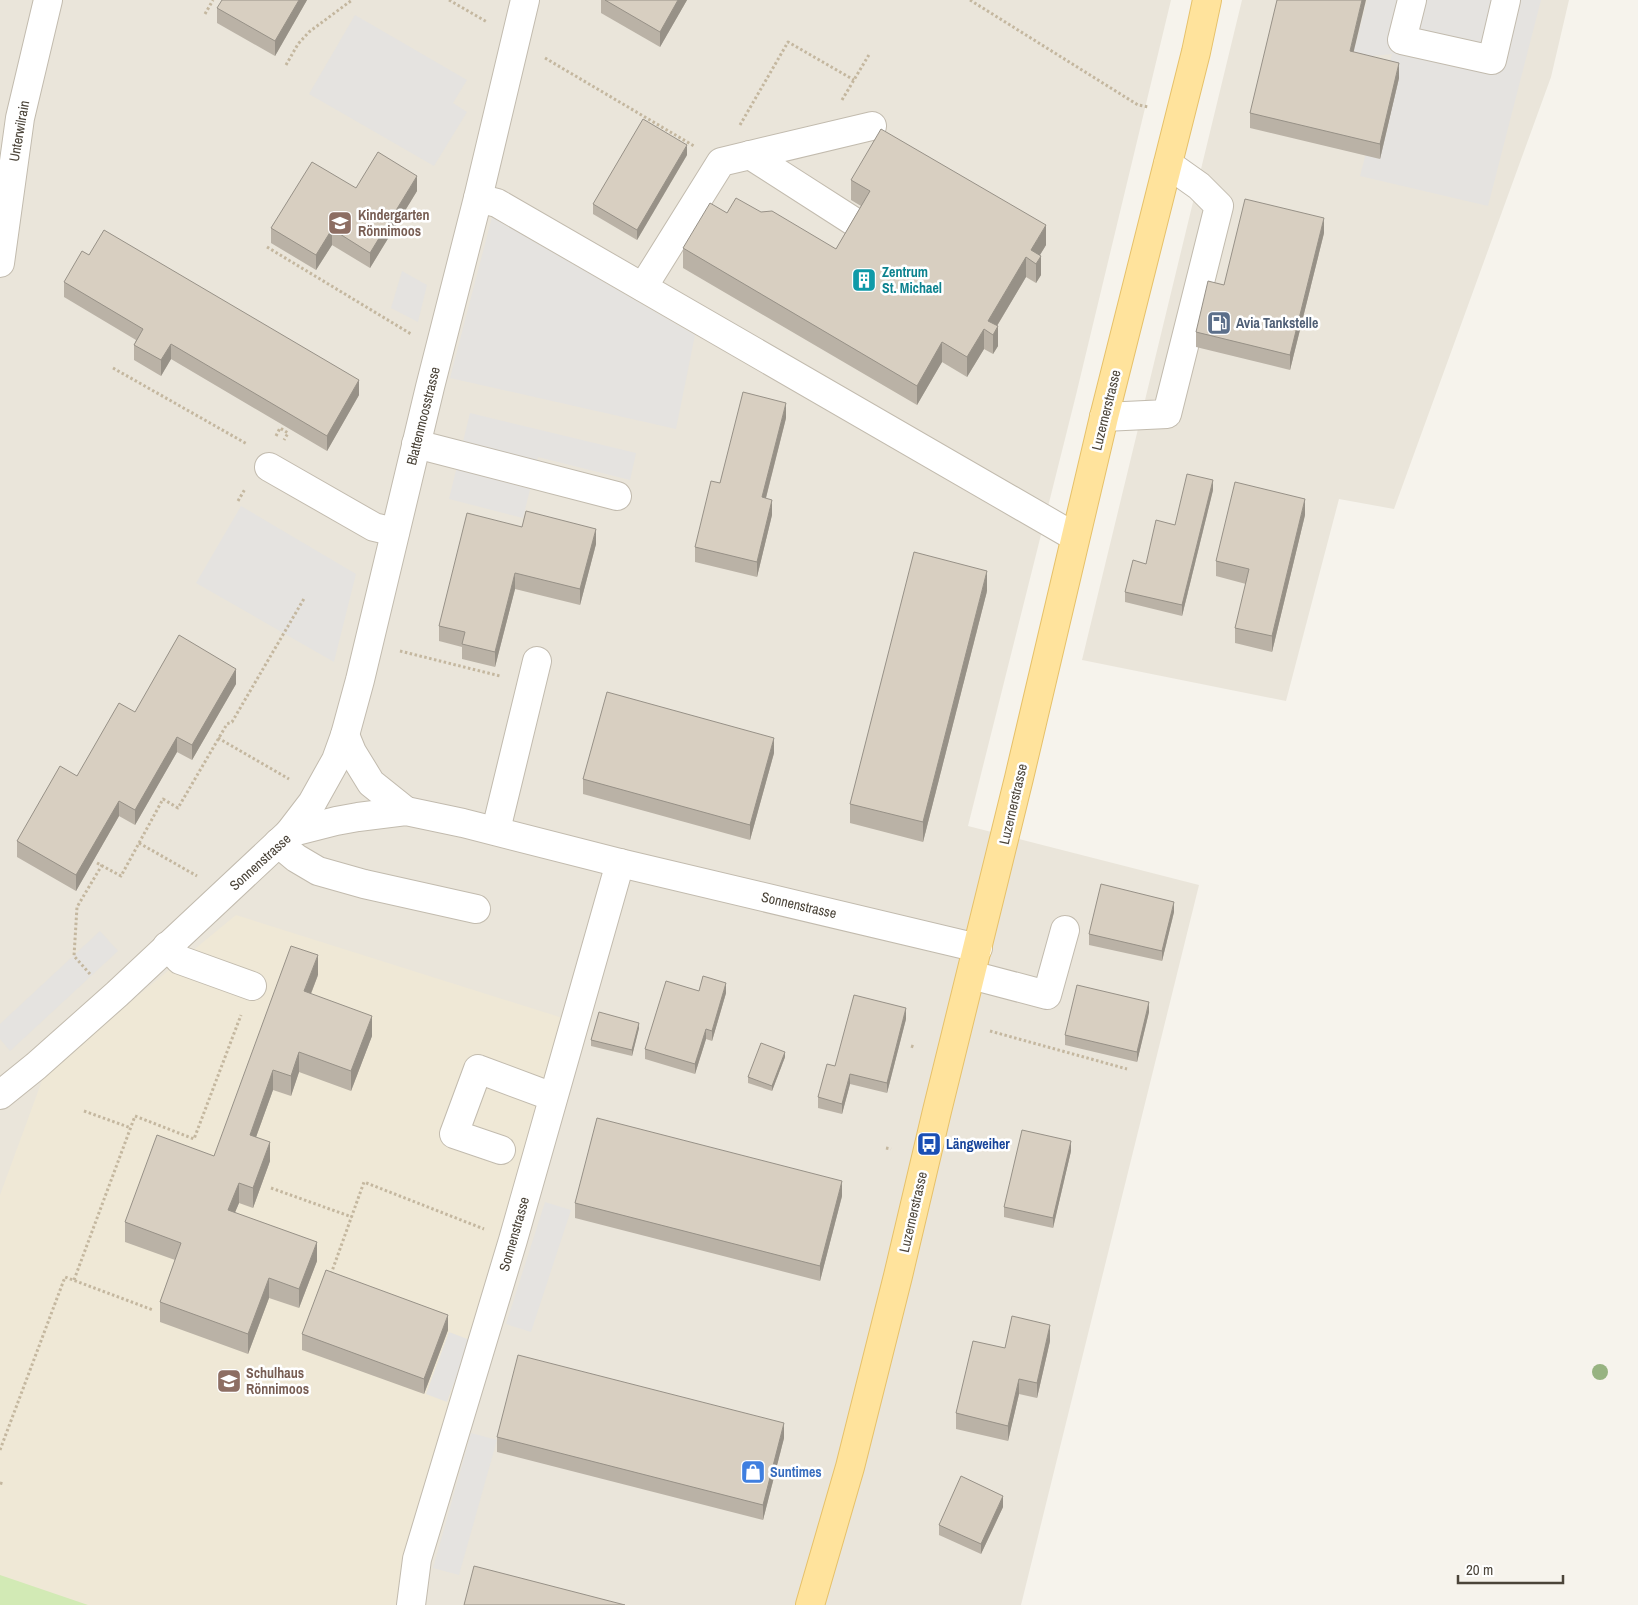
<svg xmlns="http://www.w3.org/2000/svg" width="1638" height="1605" font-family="'Archivo Narrow',sans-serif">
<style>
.residential{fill:#eae5da}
.education{fill:#efe8d6}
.garden{fill:#d2eab5}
.parking{fill:#e5e3e0}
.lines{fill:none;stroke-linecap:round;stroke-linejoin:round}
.minor-casing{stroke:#c2bbae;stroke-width:30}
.major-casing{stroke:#e6c16a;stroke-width:30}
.path{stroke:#c4b79f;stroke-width:3;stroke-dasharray:2.5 2.5;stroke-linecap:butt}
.minor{stroke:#fff;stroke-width:28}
.major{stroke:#ffe39c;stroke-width:28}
.tree{fill:#97b381}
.wall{fill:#bab2a6}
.shaded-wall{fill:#979187}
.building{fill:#d8cfc1;stroke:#979187}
.labels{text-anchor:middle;stroke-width:5;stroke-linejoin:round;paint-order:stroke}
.street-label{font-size:14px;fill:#4b4439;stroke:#fff}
.education-label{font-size:14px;font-weight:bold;fill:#785e54;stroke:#fff;text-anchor:start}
.culture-label{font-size:14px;font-weight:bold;fill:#0d838f;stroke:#fff;text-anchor:start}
.service-label{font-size:14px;font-weight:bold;fill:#4e5e75;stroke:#fff;text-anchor:start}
.transit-label{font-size:14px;font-weight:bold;fill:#164399;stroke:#fff;text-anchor:start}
.shop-label{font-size:14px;font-weight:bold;fill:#366cbe;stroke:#fff;text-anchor:start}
</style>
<rect width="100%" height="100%" fill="#f6f3ec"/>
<g class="residential">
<path d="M0,0H1171L1076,395L968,826L1199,885L1021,1605H0Z"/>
<path d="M1242,0H1569L1551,77L1394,509L1339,499L1286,701L1082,660Z"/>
</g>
<path class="education" d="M236,915L569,1020L401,1568L398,1605H0V1195L43,1078L140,994Z"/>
<path class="garden" d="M0,1575L88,1605H0Z"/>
<g class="parking">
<path d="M1367,0H1541L1488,206L1360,176L1392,54L1352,58Z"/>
<path d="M355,15L467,80L453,103L467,112L434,166L309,94Z"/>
<path d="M492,217L695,335L676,429L450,378Z"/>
<path d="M402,271L427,285L418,322L391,308Z"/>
<path d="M470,413L636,453L630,480L538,457L523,518L449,499Z"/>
<path d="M241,506L356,574L334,662L196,583Z"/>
<path d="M100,931L118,951L10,1051L0,1039V1024Z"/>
<path d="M545,1202L571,1210L531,1332L506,1324Z"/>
<path d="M449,1332L470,1340L447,1402L426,1394Z"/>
<path d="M471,1433L497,1440L459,1575L433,1568Z"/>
</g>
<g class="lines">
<defs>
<g id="minor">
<path d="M1412,0L1402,40L1492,60L1506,0"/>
<path d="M750,155L856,223"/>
<path d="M478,198L497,203L1075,537"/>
<path d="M0,263L20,118L48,0"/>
<path d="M643,287L721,162L872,126"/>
<path d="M1104,417L1167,414L1219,206L1199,186L1168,164"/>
<path d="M416,444L617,496"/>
<path d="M269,467L374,527L395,532"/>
<path d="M345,735L352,752L371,783L406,811"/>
<path d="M496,830L537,661"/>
<path d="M289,833L312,803L336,760L345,735L360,680L430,387L478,198L525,0"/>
<path d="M278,843L296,858L318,871L364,884L476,909"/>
<path d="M167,946L180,960L252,986"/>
<path d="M971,975L1047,995L1065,930"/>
<path d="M0,1095L36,1066L117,994L289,833L336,821L358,817L406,811L463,823L620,863L978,948"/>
<path d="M501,1150L454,1134L478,1069L553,1097"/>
<path d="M411,1605L417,1559L513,1240L620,863"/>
</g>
<path id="major" d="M810,1605L850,1467L898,1276L937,1111L1019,778L1104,417L1196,52L1207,0"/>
</defs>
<use href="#minor" class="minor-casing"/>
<use href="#major" class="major-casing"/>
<g class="path">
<path d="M449,0L487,22"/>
<path d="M970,0L1138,105L1149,107"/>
<path d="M205,14L213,0"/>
<path d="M545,58L694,146"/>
<path d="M286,65L298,44L309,32L352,0"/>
<path d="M842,100L870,53"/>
<path d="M740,125L788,42L854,80"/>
<path d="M267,247L411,334"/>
<path d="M113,368L247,444"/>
<path d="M276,436L280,428L288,433L284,440"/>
<path d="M238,501L245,489"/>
<path d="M400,651L500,676"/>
<path d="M218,738L289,779"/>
<path d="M139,843L197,876"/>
<path d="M97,863L121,876L163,799L178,808L227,724L232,722L305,597"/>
<path d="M90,974L74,956L77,907L102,865"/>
<path d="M990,1031L1127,1069"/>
<path d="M911,1046L914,1047"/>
<path d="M84,1111L131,1128"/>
<path d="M886,1148L891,1149"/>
<path d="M271,1188L352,1217"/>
<path d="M331,1274L364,1182L484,1229"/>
<path d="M74,1280L135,1116L194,1139L241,1015"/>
<path d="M0,1450L65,1277L153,1310"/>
<path d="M0,1483L4,1484"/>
</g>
<use href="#minor" class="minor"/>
<use href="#major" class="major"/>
</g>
<circle class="tree" cx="1600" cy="1372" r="8"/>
<g class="wall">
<path d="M307,0L275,56L217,23V8Z"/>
<path d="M601,0H687L660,47L601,13Z"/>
<path d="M1353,52L1399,78L1380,159L1250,128V113Z"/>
<path d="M687,155L637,240L593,214V204Z"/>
<path d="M851,180L1046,245L1040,255L1041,275L1036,283L1026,277L997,326L998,346L993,354L984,349L967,377L942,362L917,405L683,268V248L761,212L836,249L861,206L851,200Z"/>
<path d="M356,188L417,191L370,268L332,245L316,270L271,243V228Z"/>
<path d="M1324,233L1290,370L1196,347V332L1224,285Z"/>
<path d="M64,282L359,395L327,451L171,359L161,376L134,360V345L136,340L64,297Z"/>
<path d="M786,418L766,498L772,515L757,577L695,562V547L720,483Z"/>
<path d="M1213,490L1182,616L1125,602V592L1175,525Z"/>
<path d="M1305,515L1272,652L1235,643V628L1246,584L1216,576V561Z"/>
<path d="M522,527L596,544L580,605L515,589L495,667L462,659V647L439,641V626Z"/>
<path d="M987,591L923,842L850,823V804Z"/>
<path d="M236,684L192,760L177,752L135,825L119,816L76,891L17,857V841L135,712Z"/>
<path d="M774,753L750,840L583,794V779Z"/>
<path d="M1174,912L1162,961L1089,945V934Z"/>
<path d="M318,975L311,994L372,1036L351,1091L299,1072L291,1096L273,1090L256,1137L270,1161L253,1208L239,1203L235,1212L317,1261L299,1308L269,1298L248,1354L160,1322V1302L175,1260L125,1242V1222L214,1156Z"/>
<path d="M699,991L726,993L712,1041L706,1039L695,1074L645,1059V1049Z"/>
<path d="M1149,1012L1137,1062L1065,1045V1035Z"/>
<path d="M906,1019L887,1093L850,1084L842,1114L818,1108V1097L835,1066Z"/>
<path d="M639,1028L632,1056L591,1046V1040Z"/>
<path d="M785,1057L772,1091L748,1083V1077Z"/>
<path d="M1071,1151L1053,1228L1004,1217V1207Z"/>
<path d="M842,1196L820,1281L575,1218V1203Z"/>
<path d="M448,1330L424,1394L302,1350V1334Z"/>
<path d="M1050,1341L1037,1398L1019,1394L1008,1441L956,1429V1413L1005,1348Z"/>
<path d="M497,1437L784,1438L763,1520L497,1452Z"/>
<path d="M1003,1507L981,1554L939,1535V1525Z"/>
</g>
<g class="shaded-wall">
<path d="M299,0H307L275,56V41Z"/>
<path d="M678,0H687L660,47V32Z"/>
<path d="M1362,0H1366L1350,67V51Z"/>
<path d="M1399,63V78L1380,159V144Z"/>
<path d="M687,145V155L637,240V230Z"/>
<path d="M417,176V191L370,268V253Z"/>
<path d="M1324,218V233L1290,370V355Z"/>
<path d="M1046,225V245L1035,263L1031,250Z"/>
<path d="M332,229V245L316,270V255Z"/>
<path d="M1041,256V275L1036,283V264Z"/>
<path d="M1026,257V277L992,334L988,321Z"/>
<path d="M998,326V346L993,354V335Z"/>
<path d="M984,329V349L967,377V357Z"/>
<path d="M942,342V362L917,405V386Z"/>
<path d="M171,344V359L161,376V360Z"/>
<path d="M359,380V395L327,451V436Z"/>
<path d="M786,403V418L762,513V497Z"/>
<path d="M1213,480V490L1182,616V605Z"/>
<path d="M1305,499V515L1272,652V636Z"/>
<path d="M772,500V515L757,577V562Z"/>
<path d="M596,529V544L580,605V589Z"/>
<path d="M987,571V591L923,842V822Z"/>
<path d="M515,573V589L495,667V652Z"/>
<path d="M236,669V684L192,760V745Z"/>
<path d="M177,737V752L135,825V810Z"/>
<path d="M774,738V753L750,840V825Z"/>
<path d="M119,801V816L76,891V875Z"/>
<path d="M1174,902V912L1162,961V951Z"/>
<path d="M318,955V975L304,1011V991Z"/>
<path d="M726,983V993L712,1041V1031Z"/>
<path d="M1149,1002V1012L1137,1062V1052Z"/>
<path d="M906,1008V1019L887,1093V1083Z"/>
<path d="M372,1016V1036L351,1091V1071Z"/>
<path d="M639,1023V1028L632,1056V1050Z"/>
<path d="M706,1029V1039L695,1074V1064Z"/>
<path d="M299,1052V1072L291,1096V1076Z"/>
<path d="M785,1052V1057L772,1091V1086Z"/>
<path d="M273,1070V1090L250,1154V1135Z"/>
<path d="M850,1074V1084L842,1114V1104Z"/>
<path d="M1071,1141V1151L1053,1228V1218Z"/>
<path d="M270,1142V1161L253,1208V1188Z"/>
<path d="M842,1181V1196L820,1281V1266Z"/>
<path d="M239,1183V1203L228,1229V1210Z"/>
<path d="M317,1242V1261L299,1308V1289Z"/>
<path d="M269,1278V1298L248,1354V1334Z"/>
<path d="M448,1315V1330L424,1394V1379Z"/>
<path d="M1050,1325V1341L1037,1398V1383Z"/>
<path d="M1019,1379V1394L1008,1441V1426Z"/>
<path d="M784,1423V1438L763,1520V1505Z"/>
<path d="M1003,1496V1507L981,1554V1544Z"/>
</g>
<g class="building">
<path d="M222,0H299L275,41L217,8Z"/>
<path d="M605,0H678L660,32Z"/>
<path d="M1277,0H1362L1350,51L1399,63L1380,144L1250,113Z"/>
<path d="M643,119L687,145L637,230L593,204Z"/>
<path d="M881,129L1046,225L1031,250L1041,256L1036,264L1026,257L988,321L998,326L993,335L984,329L967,357L942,342L917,386L683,248L710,203L727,213L736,198L761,212L772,211L836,249L870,191L851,180Z"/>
<path d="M378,152L417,176L370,253L332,229L316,255L271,228L312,162L356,188Z"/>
<path d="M1245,199L1324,218L1290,355L1196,332L1208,281L1224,285Z"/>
<path d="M104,230L359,380L327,436L171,344L161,360L134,345L143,329L64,282L82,251L89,255Z"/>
<path d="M743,392L786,403L762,497L772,500L757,562L695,547L711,481L720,483Z"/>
<path d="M1187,474L1213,480L1182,605L1125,592L1133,560L1146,564L1156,520L1175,525Z"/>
<path d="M1235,482L1305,499L1272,636L1235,628L1249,569L1216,561Z"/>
<path d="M526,511L596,529L580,589L515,573L495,652L462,644L465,632L439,626L467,513L522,527Z"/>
<path d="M914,552L987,571L923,822L850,804Z"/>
<path d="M179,635L236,669L192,745L177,737L135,810L119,801L76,875L17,841L60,766L77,776L119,703L135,712Z"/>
<path d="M607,692L774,738L750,825L583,779Z"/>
<path d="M1101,884L1174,902L1162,951L1089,934Z"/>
<path d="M291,946L318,955L304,991L372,1016L351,1071L299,1052L291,1076L273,1070L250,1135L270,1142L253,1188L239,1183L228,1210L317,1242L299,1289L269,1278L248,1334L160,1302L181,1243L125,1222L157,1135L214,1156Z"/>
<path d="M703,976L726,983L712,1031L706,1029L695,1064L645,1049L666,981L699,991Z"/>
<path d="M1077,985L1149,1002L1137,1052L1065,1035Z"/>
<path d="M854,995L906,1008L887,1083L850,1074L842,1104L818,1097L827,1064L835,1066Z"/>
<path d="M599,1012L639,1023L632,1050L591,1040Z"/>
<path d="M761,1043L785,1052L772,1086L748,1077Z"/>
<path d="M597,1118L842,1181L820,1266L575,1203Z"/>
<path d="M1022,1130L1071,1141L1053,1218L1004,1207Z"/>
<path d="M326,1270L448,1315L424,1379L302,1334Z"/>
<path d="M1012,1316L1050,1325L1037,1383L1019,1379L1008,1426L956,1413L973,1341L1005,1348Z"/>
<path d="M518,1355L784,1423L763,1505L497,1437Z"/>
<path d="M961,1476L1003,1496L981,1544L939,1525Z"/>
<path d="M474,1566L625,1605H464Z"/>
</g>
<defs>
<symbol id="school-square" viewBox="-11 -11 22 22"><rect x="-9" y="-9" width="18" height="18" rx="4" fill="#8d6e63" stroke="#fff"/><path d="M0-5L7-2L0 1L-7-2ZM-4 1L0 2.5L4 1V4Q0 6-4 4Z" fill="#fff"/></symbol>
<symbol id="building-square" viewBox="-11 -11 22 22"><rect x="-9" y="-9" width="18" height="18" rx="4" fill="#0f9aa8" stroke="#fff"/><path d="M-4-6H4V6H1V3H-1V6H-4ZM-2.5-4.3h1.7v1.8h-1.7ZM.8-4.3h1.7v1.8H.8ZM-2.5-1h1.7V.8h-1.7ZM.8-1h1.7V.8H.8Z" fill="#fff"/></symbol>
<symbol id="fuel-square" viewBox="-11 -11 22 22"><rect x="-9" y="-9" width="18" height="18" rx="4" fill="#5c6f8a" stroke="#fff"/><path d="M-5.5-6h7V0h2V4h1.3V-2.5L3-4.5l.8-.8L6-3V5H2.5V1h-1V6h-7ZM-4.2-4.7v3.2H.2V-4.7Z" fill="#fff"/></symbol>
<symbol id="bus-square" viewBox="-11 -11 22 22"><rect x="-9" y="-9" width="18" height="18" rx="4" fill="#1a4fb4" stroke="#fff"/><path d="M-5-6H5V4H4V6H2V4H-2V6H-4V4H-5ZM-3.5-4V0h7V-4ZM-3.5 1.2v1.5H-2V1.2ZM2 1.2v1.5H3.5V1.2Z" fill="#fff"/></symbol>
<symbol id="shop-square" viewBox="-11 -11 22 22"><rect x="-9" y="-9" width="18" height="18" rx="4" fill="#3f7fe0" stroke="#fff"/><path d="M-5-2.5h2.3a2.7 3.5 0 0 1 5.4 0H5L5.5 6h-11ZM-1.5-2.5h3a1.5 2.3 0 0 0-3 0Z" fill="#fff"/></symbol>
</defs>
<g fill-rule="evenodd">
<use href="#school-square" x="326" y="209" width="28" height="28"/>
<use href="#building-square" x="850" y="266" width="28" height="28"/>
<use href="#fuel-square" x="1205" y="309" width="28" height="28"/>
<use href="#bus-square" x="915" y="1130" width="28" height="28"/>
<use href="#school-square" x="215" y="1367" width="28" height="28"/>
<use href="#shop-square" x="739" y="1458" width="28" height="28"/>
</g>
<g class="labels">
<g class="street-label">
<text transform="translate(19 131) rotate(-80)" y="5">Unterwilrain</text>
<text transform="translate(1106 410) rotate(-76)" y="5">Luzernerstrasse</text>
<text transform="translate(423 416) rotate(-76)" y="5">Blattenmoosstrasse</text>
<text transform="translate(1013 804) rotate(-77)" y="5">Luzernerstrasse</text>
<text transform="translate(260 862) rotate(-42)" y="5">Sonnenstrasse</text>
<text transform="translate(799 905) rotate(13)" y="5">Sonnenstrasse</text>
<text transform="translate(913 1212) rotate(-77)" y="5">Luzernerstrasse</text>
<text transform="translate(514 1234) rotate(-74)" y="5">Sonnenstrasse</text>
</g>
<g class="education-label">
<text x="358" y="220">Kindergarten<tspan x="358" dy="16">Rönnimoos</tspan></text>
<text x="246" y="1378">Schulhaus<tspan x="246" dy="16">Rönnimoos</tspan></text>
</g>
<g class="culture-label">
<text x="882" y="277">Zentrum<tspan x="882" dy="16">St. Michael</tspan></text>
</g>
<g class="service-label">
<text x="1236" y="328">Avia Tankstelle</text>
</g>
<g class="transit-label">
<text x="946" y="1149">Längweiher</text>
</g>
<g class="shop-label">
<text x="770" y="1477">Suntimes</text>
</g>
</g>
<path d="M1458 1575v8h105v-8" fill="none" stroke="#4b4439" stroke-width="2.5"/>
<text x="1466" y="1575" font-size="15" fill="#4b4439" stroke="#ffffff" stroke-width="4" paint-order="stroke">20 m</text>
</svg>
